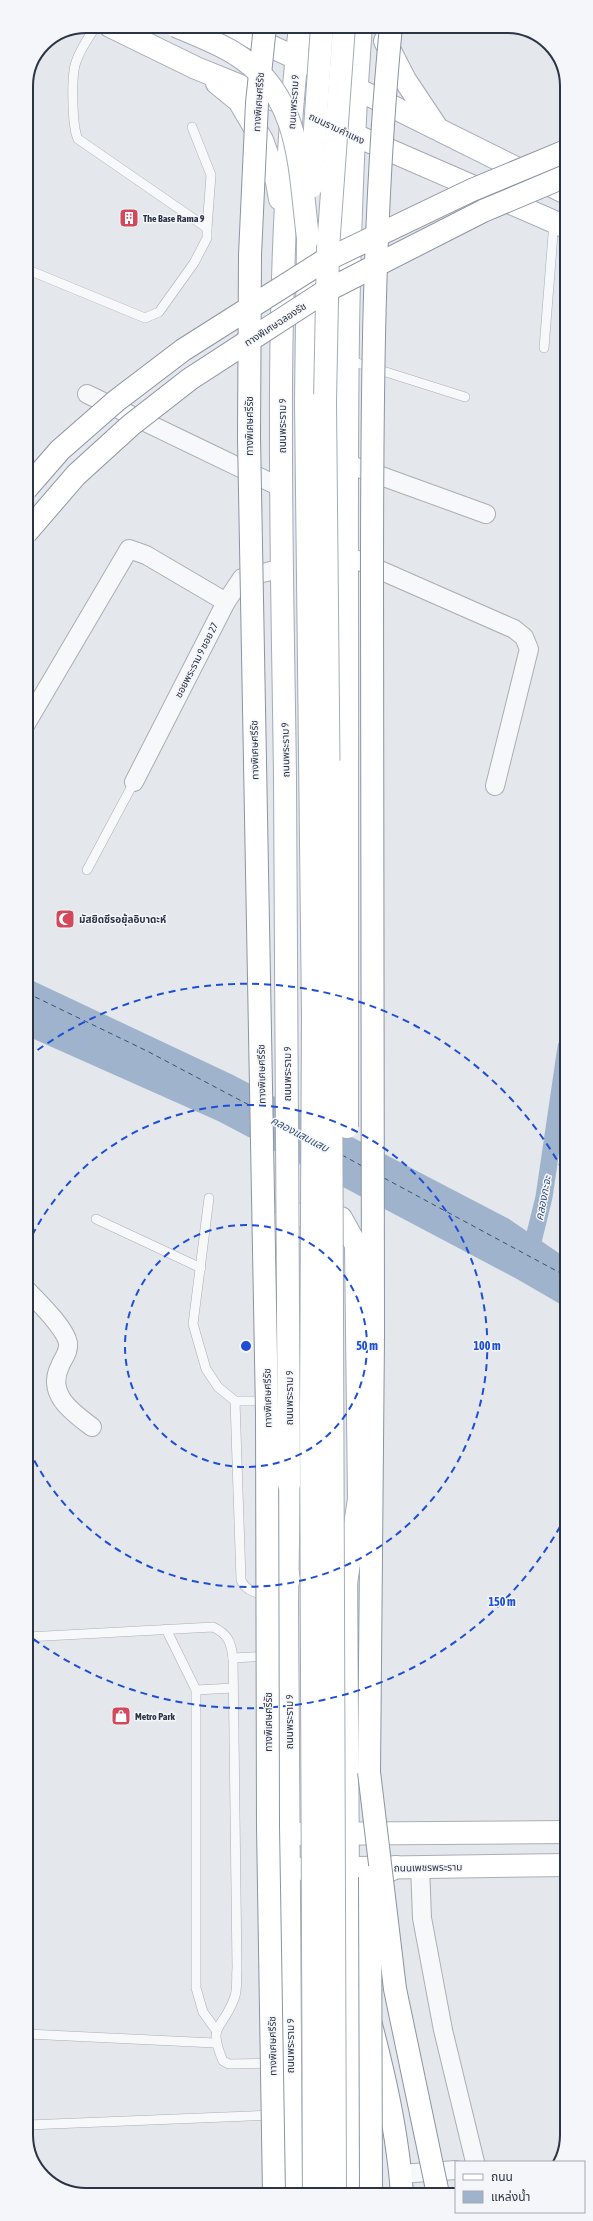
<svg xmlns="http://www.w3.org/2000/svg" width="593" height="2221" font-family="'Asap Condensed','Noto Sans Thai',sans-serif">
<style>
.water{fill:#9fb4cc}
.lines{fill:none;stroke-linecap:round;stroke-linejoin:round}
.canal{stroke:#9fb4cc;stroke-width:17}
.ferry{stroke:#34527a;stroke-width:1;stroke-dasharray:5 4;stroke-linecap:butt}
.lane-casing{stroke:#a9aeb7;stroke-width:10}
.street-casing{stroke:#a9aeb7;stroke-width:20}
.secondary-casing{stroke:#a9aeb7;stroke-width:24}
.primary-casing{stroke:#a3abb8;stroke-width:24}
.highway-casing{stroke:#8b94a3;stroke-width:24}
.lane{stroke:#f7f8fa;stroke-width:9}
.street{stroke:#f7f8fa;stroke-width:18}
.secondary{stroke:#fff;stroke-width:22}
.primary{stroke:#fff;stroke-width:22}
.highway{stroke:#fff;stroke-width:22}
.primary-bridge-casing{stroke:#a3abb8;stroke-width:24;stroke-linecap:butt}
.highway-bridge-casing{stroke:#8b94a3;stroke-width:24;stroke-linecap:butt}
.primary-bridge{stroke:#fff;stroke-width:22}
.highway-bridge{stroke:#fff;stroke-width:22}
.ring{fill:none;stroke:#1d4ed8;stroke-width:2;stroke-dasharray:7 5}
.labels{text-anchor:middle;stroke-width:3;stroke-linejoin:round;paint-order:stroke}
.street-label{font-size:10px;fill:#2b3445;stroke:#f4f6f9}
.poi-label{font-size:10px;font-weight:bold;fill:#2b3445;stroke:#f4f6f9;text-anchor:start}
.water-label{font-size:11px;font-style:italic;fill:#34527a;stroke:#f4f6f9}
.rim{fill:none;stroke:#2b3445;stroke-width:2}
.centre{fill:#1d4ed8;stroke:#f4f6f9;stroke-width:2}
.ring-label{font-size:12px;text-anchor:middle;font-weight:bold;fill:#1d4ed8;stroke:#f4f6f9;stroke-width:3;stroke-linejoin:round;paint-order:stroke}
</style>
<rect width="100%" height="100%" fill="#e4e7ec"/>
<path class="water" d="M27,978L233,1075L509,1219L566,1258L567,1308L517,1279L218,1121L27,1036Z"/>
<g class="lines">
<path class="canal" d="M530,1254L544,1197L566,1047"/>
<g class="ferry">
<path d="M27,993L147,1051L251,1106"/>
<path d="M342,1155L362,1166"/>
<path d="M384,1178L566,1276"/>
</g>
<defs>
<g id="lane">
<path d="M96,26C89,37 80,49 76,62C71,75 72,127 78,139L207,228L211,175L192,127"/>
<path d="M26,269L145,318L159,312L194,263L207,238V228"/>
<path d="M544,348L554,222"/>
<path d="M348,360L465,397"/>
<path d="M87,870L134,782"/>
<path d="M209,1198L193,1324L206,1369L218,1387L235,1401H267"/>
<path d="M96,1219L201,1268"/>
<path d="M235,1401L241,1580C245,1591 258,1593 268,1597"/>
<path d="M166,1629L196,1690V1988L203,2012L216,2030"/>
<path d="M27,1637L213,1627C228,1634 231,1642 233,1658L237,1968C236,1977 238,1991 234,1999C222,2031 207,2023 223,2061L229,2064L273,2063"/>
<path d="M233,1658L268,1656"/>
<path d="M196,1690L233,1688"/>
<path d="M27,2034L215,2043"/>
<path d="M27,2125L274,2115"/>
</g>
<g id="street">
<path d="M87,394L282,488"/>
<path d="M348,464L486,514"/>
<path d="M348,556L514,629L524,637L529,649L495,786"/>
<path d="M26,724L129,549L146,555L226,602"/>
<path d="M134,782L226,602L242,578L283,568"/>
<path d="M27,1290C38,1302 65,1327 68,1343C69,1353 63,1358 60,1366C46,1394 72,1412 92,1427"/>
<path d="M420,1866L422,1918L443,2030L475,2162"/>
<path d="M400,2174L456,2170"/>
</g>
<g id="secondary">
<path d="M290,1834L567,1832"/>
<path d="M290,1869L567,1865"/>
</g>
<g id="primary">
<path d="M110,26L196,68L275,100"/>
<path d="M227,26L309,64"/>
<path d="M385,41L405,80L437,128"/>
<path d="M217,83L239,101L262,140L277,182L280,199"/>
<path d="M345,83L566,193"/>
<path d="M343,130L566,227"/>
<path d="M306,402L308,238"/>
<path d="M347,769C348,521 342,273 361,26"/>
<path d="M285,779C282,528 272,276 300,26"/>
<path d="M270,1258V1241L277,1224C301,1212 314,1210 341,1218L356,1245L359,1499L346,1583"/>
<path d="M289,1484L287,1604L291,2194"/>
<path d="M271,1506L289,1579"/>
<path d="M346,1567L350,2194"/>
<path d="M365,1883L396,1867"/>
</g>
<g id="highway">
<path d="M369,1772L373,1336L372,584"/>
<path d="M349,1942C371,2025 396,2108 402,2194"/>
</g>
</defs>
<use href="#lane" class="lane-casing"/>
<use href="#street" class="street-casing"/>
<use href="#secondary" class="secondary-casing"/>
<use href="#primary" class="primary-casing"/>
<use href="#highway" class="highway-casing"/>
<use href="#lane" class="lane"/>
<use href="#street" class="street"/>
<use href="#secondary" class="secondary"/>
<use href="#primary" class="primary"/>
<use href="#highway" class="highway"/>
<defs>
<g id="primary-bridge">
<path d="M176,26C196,35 219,43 237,55C302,96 299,169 308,238"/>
<path d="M311,187L322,26"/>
<path d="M306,402L313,1017L311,1411L314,2194"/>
<path d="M285,779L289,1484"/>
<path d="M347,1127V769"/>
<path d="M335,2194L331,1019L325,402L328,248L344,26"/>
</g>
<g id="highway-bridge">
<path d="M265,26L257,103L250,255L249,437L267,1412L268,1826L274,2194"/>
<path d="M26,489L60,450L116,401L183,350L322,262L472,190L566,151"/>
<path d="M26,533L76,475L131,425L190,379L324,292L483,211L566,176"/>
<path d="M372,584C372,398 373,212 391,26"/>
<path d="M369,1772L395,1989L438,2194"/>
<path d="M370,1877L371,2194"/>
</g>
</defs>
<use href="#primary-bridge" class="primary-bridge-casing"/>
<use href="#highway-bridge" class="highway-bridge-casing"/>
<use href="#primary-bridge" class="primary-bridge"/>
<use href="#highway-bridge" class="highway-bridge"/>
</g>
<g class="ring">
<circle cx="246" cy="1346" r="121"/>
<path d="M27 1246A241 241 0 1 1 28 1448"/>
<path d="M566 1516A362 362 0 0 1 28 1635M28 1057A362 362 0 0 1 566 1176"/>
</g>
<defs>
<symbol id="building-square" viewBox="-11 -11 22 22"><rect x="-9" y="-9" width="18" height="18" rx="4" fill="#d1495b" stroke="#f4f6f9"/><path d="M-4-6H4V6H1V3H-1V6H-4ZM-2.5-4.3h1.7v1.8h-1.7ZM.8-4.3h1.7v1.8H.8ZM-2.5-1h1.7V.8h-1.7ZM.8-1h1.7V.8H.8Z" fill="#fff"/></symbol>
<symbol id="mosque-square" viewBox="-11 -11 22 22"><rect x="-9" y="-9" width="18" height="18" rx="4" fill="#d1495b" stroke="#f4f6f9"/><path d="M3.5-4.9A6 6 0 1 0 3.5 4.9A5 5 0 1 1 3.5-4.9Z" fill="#fff"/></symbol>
<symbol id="shop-square" viewBox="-11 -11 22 22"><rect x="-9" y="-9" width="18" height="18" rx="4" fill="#d1495b" stroke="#f4f6f9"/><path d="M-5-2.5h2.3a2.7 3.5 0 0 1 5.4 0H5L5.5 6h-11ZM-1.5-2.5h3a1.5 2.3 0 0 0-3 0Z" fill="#fff"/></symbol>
</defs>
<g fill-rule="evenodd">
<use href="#building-square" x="118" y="207" width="22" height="22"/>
<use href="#mosque-square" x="54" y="908" width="22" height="22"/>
<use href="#shop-square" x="110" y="1705" width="22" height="22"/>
</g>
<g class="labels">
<g class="street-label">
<text transform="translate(258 102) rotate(-86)" y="4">ทางพิเศษศรีรัช</text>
<text transform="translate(293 102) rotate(-86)" y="4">ถนนพระราม 9</text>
<text transform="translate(337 128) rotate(25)" y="4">ถนนรามคำแหง</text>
<text transform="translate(275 324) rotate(-33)" y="4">ทางพิเศษฉลองรัช</text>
<text transform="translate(249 426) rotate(-90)" y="4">ทางพิเศษศรีรัช</text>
<text transform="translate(282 426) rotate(-90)" y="4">ถนนพระราม 9</text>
<text transform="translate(196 660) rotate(-63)" y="4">ซอยพระราม 9 ซอย 27</text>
<text transform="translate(254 750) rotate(-91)" y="4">ทางพิเศษศรีรัช</text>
<text transform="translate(285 750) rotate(-91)" y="4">ถนนพระราม 9</text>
<text transform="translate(261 1074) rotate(-91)" y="4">ทางพิเศษศรีรัช</text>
<text transform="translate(287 1074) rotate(-90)" y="4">ถนนพระราม 9</text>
<text transform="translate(267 1398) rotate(-91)" y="4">ทางพิเศษศรีรัช</text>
<text transform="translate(289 1398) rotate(-90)" y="4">ถนนพระราม 9</text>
<text transform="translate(268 1722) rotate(-90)" y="4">ทางพิเศษศรีรัช</text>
<text transform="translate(289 1722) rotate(-90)" y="4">ถนนพระราม 9</text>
<text transform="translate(428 1867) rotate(-1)" y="4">ถนนเพชรพระราม</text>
<text transform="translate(272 2046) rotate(-91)" y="4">ทางพิเศษศรีรัช</text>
<text transform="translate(290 2046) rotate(-90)" y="4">ถนนพระราม 9</text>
</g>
<g class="poi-label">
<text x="143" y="222">The Base Rama 9</text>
<text x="79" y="923">มัสยิดซีรอยุ้ลอิบาดะห์</text>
<text x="135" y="1720">Metro Park</text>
</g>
<g class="water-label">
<text transform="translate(300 1134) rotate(28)" y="4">คลองแสนแสบ</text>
<text transform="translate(543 1198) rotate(-79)" y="4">คลองกะจะ</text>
</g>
</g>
<path d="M0 0H593V2221H0ZM86 33H507A53 53 0 0 1 560 86V2135A53 53 0 0 1 507 2188H86A53 53 0 0 1 33 2135V86A53 53 0 0 1 86 33Z" fill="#f4f6f9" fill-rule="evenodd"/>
<path class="rim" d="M86 33H507A53 53 0 0 1 560 86V2135A53 53 0 0 1 507 2188H86A53 53 0 0 1 33 2135V86A53 53 0 0 1 86 33Z"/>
<circle cx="246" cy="1346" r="6" class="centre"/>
<g class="ring-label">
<text x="367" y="1350">50 m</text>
<text x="487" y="1350">100 m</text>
<text x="502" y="1606">150 m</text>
</g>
<rect x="455" y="2161" width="130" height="52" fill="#f4f6f9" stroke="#a4a8b1"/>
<rect x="463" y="2174" width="20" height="6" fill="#ffffff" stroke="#a4a8b1"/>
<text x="491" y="2181" font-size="12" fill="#2b3445">ถนน</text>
<rect x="463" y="2191" width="20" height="12" fill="#9fb4cc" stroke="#a4a8b1"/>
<text x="491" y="2201" font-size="12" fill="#2b3445">แหล่งน้ำ</text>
</svg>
